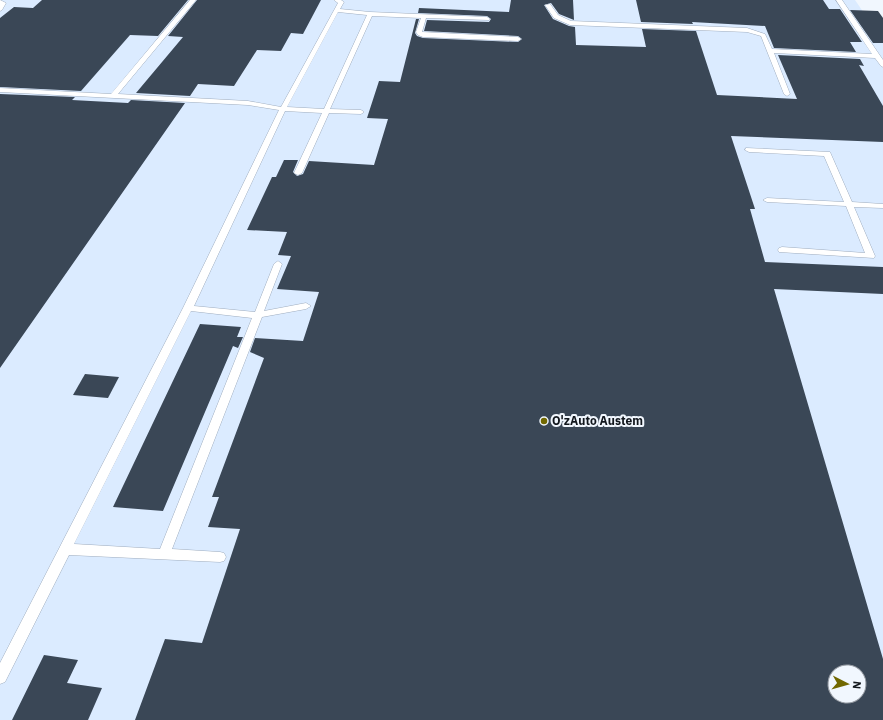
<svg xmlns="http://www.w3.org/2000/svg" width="883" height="720" font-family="'IBM Plex Sans',sans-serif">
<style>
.built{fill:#dbebff;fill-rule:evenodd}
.building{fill:#3a4756;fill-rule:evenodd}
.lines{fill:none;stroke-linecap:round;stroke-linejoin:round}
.lane-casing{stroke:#9fadbf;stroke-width:1}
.lane{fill:#fff;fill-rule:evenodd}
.poi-dot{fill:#716800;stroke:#f1f7fe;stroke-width:1.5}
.labels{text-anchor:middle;stroke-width:4;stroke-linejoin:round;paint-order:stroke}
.poi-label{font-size:12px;font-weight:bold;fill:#12171d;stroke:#f1f7fe;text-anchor:start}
</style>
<rect width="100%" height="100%" fill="#f1f7fe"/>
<path class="built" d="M0,0H855L883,41V720H0ZM835,672H859V696H835Z"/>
<g class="building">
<path d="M42,0H188L158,36L130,35L81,91L0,87V18L14,7L33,8Z"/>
<path d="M197,0H321L303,34L291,33L281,51L257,50L234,86L198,84L190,96L136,93L183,37L168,36Z"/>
<path d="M511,0H573L574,20L559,14L551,3L544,5L553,19L569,26L575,27L576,45L646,47L642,29L696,31L717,95L797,99L778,55L860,59L864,66L859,65L883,106V142L731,136L755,209H750L765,262L883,267V294L774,289L883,659V720H135L165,639L202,643L240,529L208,527L219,497H212L264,358L250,352L255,338L303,341L319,292L277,289L291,256L278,255L287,232L247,230L272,177H276L284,160H298L293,172L297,176L303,174L309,161L374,165L388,119L367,118L379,81L400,82L416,19H419L415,33L417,36L423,38L518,42L522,39L518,36L424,31L427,20L489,22L491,19L487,16L418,13L419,8L509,12ZM835,672H859V696H835Z"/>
<path d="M636,0H823L829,9H840L862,42H850L856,52L774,48L765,26L692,22L693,24L641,22Z"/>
<path d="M850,10L878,11L883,18V43H873Z"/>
<path d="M0,94L75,97L72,100L128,103L131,100L185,103L0,368Z"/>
<path d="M200,324L241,327L237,337H243L238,348L233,346L163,511L113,507Z"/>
<path d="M85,374L119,377L108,398L73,395Z"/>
<path d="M44,655L78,660L67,683L102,688L88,720H12Z"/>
</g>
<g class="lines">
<defs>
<g id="lane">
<path d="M0,0L6,3L2,10L0,11Z"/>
<path d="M190,0H196L118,94L248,101L281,107L338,3L334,0H341L344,2L340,9L370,12L487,17L490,19L489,20L426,18L422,32L518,37L521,39L518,41L423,37L418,35L416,32L421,18L372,16L330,109L361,110L364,112L361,114L329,113L302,173L298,175L294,173L322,113L285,111L194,306L255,312L274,264L278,261L282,264L264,311L306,303L311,306L306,309L262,317L172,549L220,552L224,553L226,557L224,561L220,562L69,555L5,682L0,684V663L183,308L279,110L248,105L0,92V88L111,94ZM338,12L367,15L324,109L287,107ZM191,311L252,318L160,549L74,544Z"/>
<path d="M836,0H842L883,60V67L881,66L875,58L774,53L790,94L787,96L784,94L761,36L747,32L570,25L554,18L545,5L550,4L558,15L571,21L747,28L765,34L772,49L872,54Z"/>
<path d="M746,148L830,152L852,202L883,204V208L854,207L875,256L874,258L779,252L778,250L779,248L782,247L865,253L846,206L767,202L763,200L767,198L844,202L824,156L749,152L745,150Z"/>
</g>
</defs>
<use href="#lane" class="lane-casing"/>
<use href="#lane" class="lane"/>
</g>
<circle class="poi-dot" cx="544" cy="421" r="4"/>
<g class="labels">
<g class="poi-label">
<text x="552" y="425">O'zAuto Austem</text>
</g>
</g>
<g transform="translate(847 684) rotate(96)"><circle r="19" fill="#f1f7fe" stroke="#989da4"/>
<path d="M0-3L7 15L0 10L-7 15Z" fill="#716800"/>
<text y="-6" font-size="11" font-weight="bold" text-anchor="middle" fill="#12171d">N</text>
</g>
</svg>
